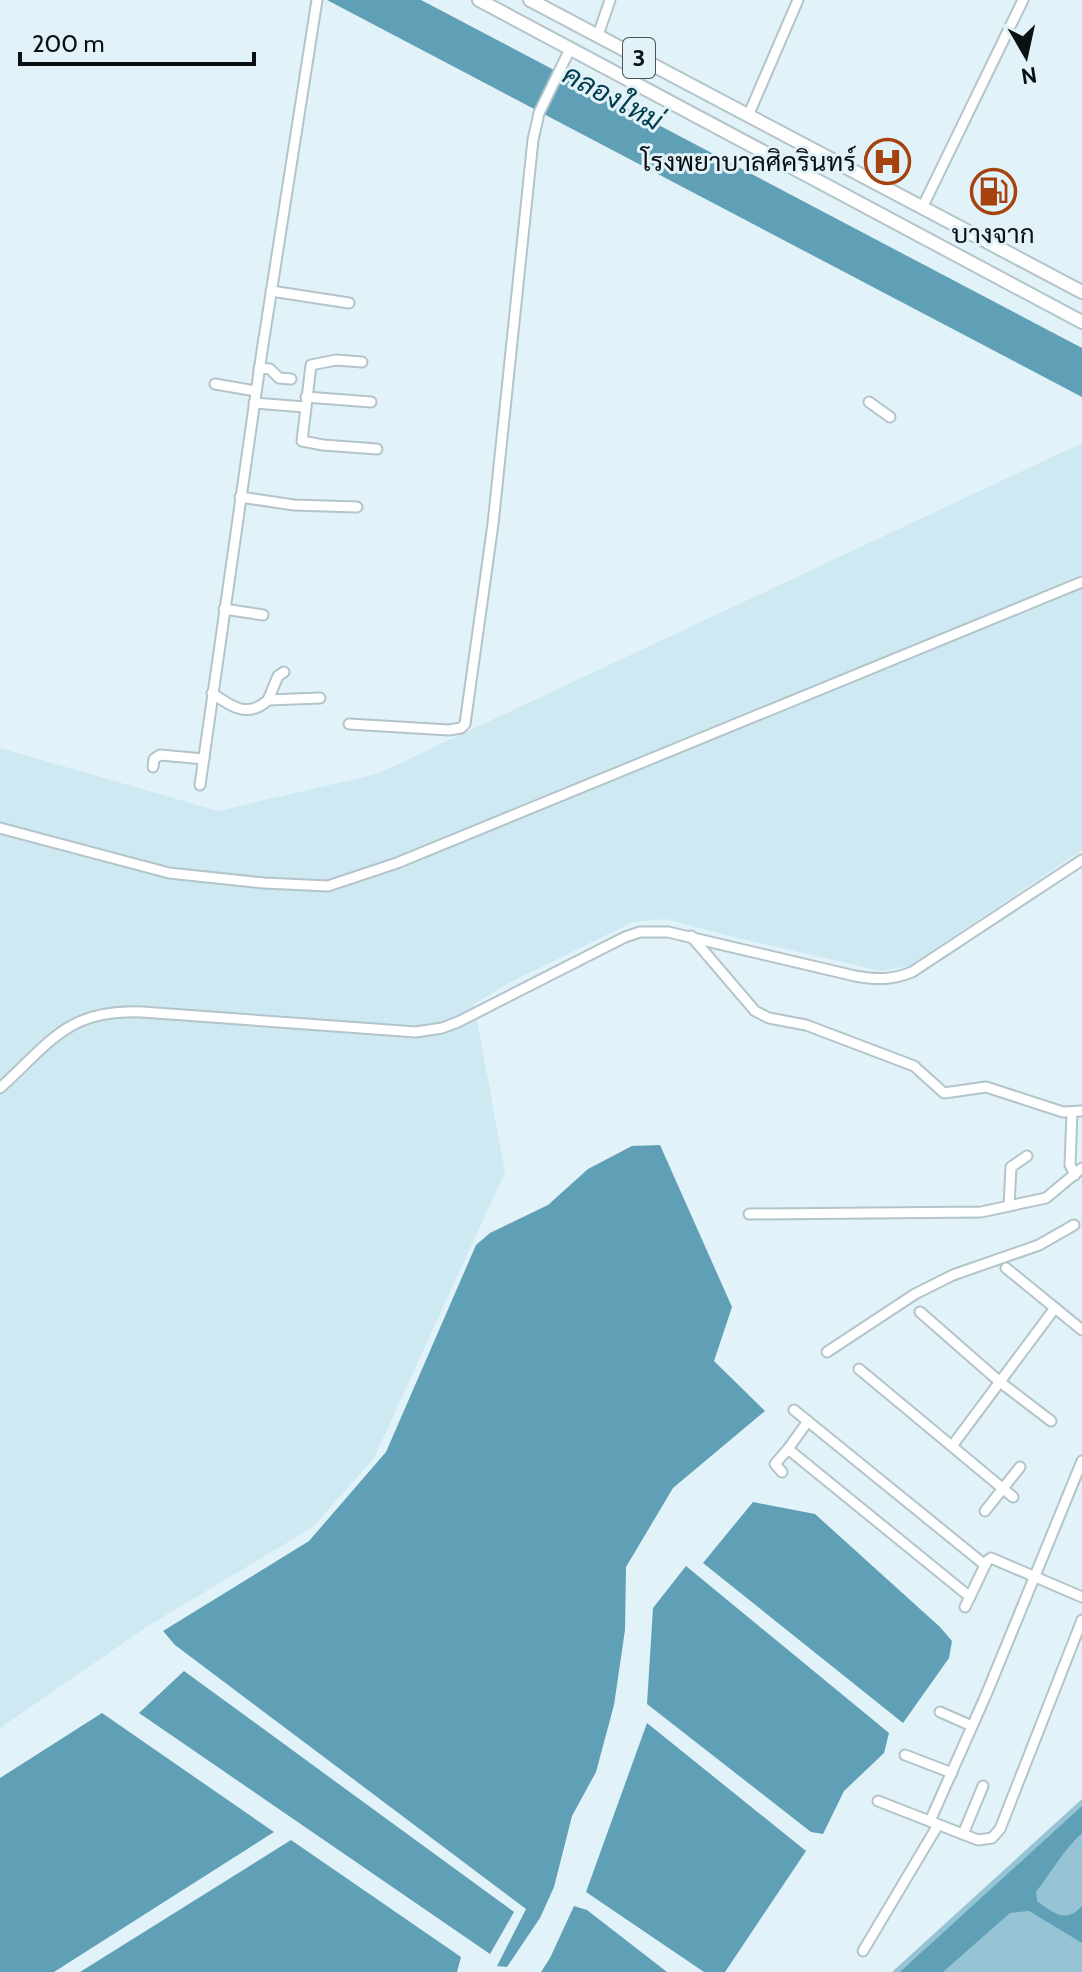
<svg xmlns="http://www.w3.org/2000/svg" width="1082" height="1972" font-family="Cabin,Sarabun,sans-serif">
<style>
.built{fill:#cfe9f3}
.green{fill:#96c4d5}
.water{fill:#60a0b6}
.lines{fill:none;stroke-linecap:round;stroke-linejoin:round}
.minor-casing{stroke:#b3c4ca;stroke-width:13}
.highway-casing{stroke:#b3c4ca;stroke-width:16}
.minor{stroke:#fff;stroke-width:9}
.highway{stroke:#fff;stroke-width:12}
.labels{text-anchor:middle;stroke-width:6;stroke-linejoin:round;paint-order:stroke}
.shield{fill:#e1f2f8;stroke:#4b5458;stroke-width:2}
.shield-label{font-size:24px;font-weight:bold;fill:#0b1113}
.poi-label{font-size:26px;fill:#0b1113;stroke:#e1f2f8;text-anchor:end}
.water-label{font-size:28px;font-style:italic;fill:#003c4d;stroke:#e1f2f8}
</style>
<rect width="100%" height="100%" fill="#e1f2f8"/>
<path class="built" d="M1082,443V850L909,966L881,971L725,935L666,919L633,922L511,982L474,1004L505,1172L374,1458L313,1527L148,1626L0,1728V748L218,811L377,774Z"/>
<path class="green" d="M1082,1799V1972H892Z"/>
<g class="water">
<path d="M327,0H421L1082,348V397Z"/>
<path d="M660,1145L732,1307L714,1361L765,1411L673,1488L626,1567L625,1630L614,1705L596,1772L572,1816L554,1887L540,1918L507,1967L497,1966L526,1909L175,1645L163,1631L309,1541L386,1452L476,1245L490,1233L548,1205L588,1169L632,1146Z"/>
<path d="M753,1502L815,1514L940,1627L952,1641L949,1658L903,1723L703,1563Z"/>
<path d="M686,1566L889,1733L884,1753L844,1791L823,1834L811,1832L647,1704L653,1608Z"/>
<path d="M184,1671L514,1912L490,1954L139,1713Z"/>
<path d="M102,1713L274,1832L54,1972H0V1778Z"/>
<path d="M647,1723L806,1851L725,1972H704L586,1892Z"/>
<path d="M1082,1806V1833C1063,1851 1052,1871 1036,1892L1037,1901C1053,1913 1066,1924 1082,1906V1943L1029,1911L1010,1913L943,1972H900Z"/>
<path d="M291,1840L461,1957L457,1972H80Z"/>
<path d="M574,1906L587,1910L667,1972H541L550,1958Z"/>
</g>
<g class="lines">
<defs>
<g id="minor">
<path d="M598,35L610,0"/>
<path d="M748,116L798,0"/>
<path d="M922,208L1023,0"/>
<path d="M271,291L349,303"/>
<path d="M362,362L336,360L311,365L302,441L323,445L377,449"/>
<path d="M259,368L270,369L279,378L291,379"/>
<path d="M215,384L256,391"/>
<path d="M306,397L371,402"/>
<path d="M869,402L890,417"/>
<path d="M254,403L305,407"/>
<path d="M240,497L294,505L357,507"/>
<path d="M224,609L263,615"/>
<path d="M212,693C230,706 248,719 268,700L320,698"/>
<path d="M268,700L278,676L284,672"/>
<path d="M349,724L449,730L461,728L465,724L493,524L533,140L539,113L570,49"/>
<path d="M153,767L154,759L160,755L204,759"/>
<path d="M200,785L262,351L317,0"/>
<path d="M0,828L169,873L264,883L328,886L397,863L1082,582"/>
<path d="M691,936L755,1011L769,1018L806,1025L914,1066L944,1093L986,1087L1063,1112L1082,1111"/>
<path d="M0,1088C51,1042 67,1009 142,1012L416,1032L442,1028L458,1022L625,937L640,932H668L855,976C877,980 892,980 912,972L1082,860"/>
<path d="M1072,1112L1070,1165L1075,1175"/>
<path d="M1009,1206L1011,1167L1027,1156"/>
<path d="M749,1214L981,1212L1046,1198L1082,1168"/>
<path d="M1006,1268L1082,1330"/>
<path d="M920,1312L1000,1382L1051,1421"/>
<path d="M827,1352L915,1294L953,1275L1039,1245L1074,1225"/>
<path d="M859,1369L1013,1497"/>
<path d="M794,1410L985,1565"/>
<path d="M952,1446L1055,1308"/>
<path d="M788,1449L808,1421"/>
<path d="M782,1472L775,1464L788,1449L970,1597"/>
<path d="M985,1511L1020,1467"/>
<path d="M965,1607L987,1561L991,1558L1082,1597"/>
<path d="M940,1712L972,1726"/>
<path d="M905,1755L952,1773"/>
<path d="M878,1801L978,1840L992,1838L1000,1829L1082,1620"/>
<path d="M930,1821L986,1695L1082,1461"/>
<path d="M963,1834L983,1786"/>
<path d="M863,1951L938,1825"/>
</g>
<g id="highway">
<path d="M479,0L1082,322"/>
<path d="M530,0L1082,292"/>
</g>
</defs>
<use href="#minor" class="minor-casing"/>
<use href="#highway" class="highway-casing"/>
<use href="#minor" class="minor"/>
<use href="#highway" class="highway"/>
</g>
<defs>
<symbol id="hospital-ring" viewBox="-11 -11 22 22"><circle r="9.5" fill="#e1f2f8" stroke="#a6420f" stroke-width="1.5"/><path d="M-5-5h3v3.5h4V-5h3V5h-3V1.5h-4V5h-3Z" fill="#a6420f"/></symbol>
<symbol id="fuel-ring" viewBox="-11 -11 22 22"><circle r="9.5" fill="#e1f2f8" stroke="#a6420f" stroke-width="1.5"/><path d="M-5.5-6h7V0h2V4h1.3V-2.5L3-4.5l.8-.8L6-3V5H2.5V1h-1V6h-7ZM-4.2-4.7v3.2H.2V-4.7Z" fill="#a6420f"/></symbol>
</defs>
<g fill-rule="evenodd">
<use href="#hospital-ring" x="862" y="136" width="51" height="51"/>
<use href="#fuel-ring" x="968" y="166" width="51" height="51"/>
</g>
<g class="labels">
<rect class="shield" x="623" y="38" width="32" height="40" rx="6"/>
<g class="shield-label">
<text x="639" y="66">3</text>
</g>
<g class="poi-label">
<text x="856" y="171">โรงพยาบาลศิครินทร์</text>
<text x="993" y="243" text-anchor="middle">บางจาก</text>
</g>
<g class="water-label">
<text transform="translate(613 97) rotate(28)" y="10">คลองใหม่</text>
</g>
</g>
<g transform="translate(1026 56) rotate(171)" stroke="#e1f2f8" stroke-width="6" paint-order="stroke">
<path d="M0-6L14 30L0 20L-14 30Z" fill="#0b1113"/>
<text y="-12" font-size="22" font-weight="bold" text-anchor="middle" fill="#0b1113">N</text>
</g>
<path d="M20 52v12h234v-12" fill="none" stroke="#0b1113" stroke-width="4"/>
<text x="32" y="52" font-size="24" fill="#0b1113" stroke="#e1f2f8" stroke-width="6" paint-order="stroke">200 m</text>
</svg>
